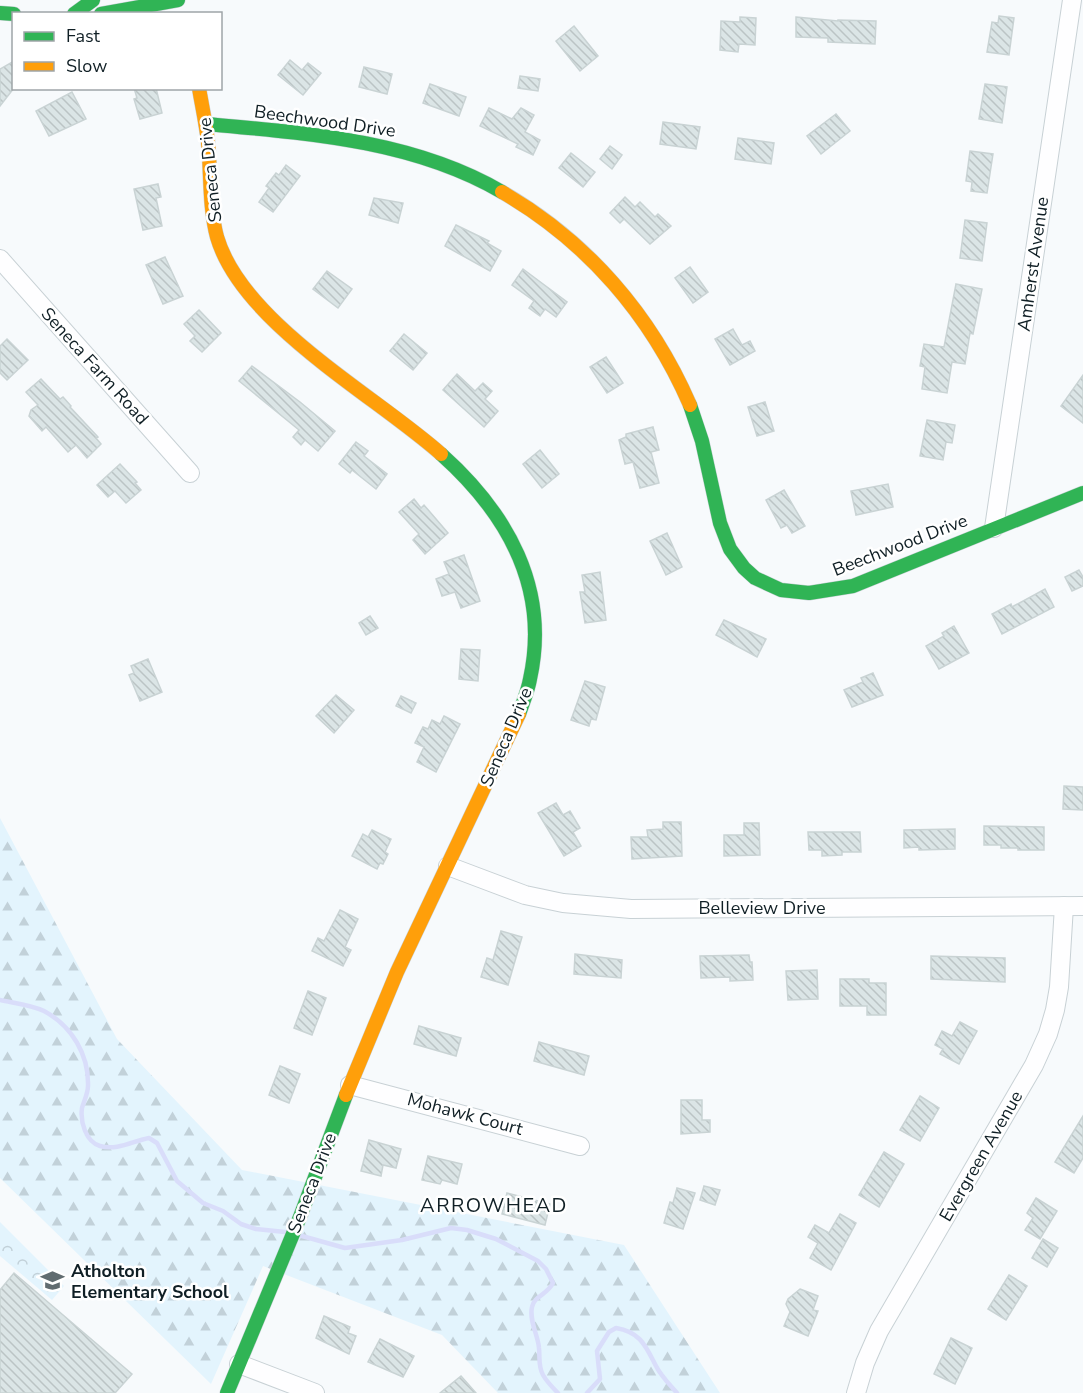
<svg xmlns="http://www.w3.org/2000/svg" width="1083" height="1393" font-family="'Nunito Sans',sans-serif">
<style>
.forest{fill:url(#forest-firs)}
.park{fill:url(#park-crowns)}
.lines{fill:none;stroke-linecap:round;stroke-linejoin:round}
.stream{stroke:#d9ddfa;stroke-width:4.5}
.building{fill:url(#building-back-hatch);stroke:#c9d3d4;stroke-width:1.5}
.street-casing{stroke:#c8d1d5;stroke-width:20}
.fast-casing{stroke:#c8d1d5;stroke-width:15}
.slow-casing{stroke:#c8d1d5;stroke-width:15}
.street{stroke:#fefeff;stroke-width:18}
.fast{stroke:#30b455;stroke-width:14}
.slow{stroke:#ff9f0a;stroke-width:14}
.labels{text-anchor:middle;stroke-width:5;stroke-linejoin:round;paint-order:stroke}
.street-label{font-size:18px;fill:#101f25;stroke:#fff}
.poi-label{font-size:18px;font-weight:bold;fill:#101f25;stroke:#fff;text-anchor:start}
.neighbourhood-label{font-size:20px;letter-spacing:1.5px;fill:#101f25;stroke:#fff}
</style>
<defs>
<pattern id="forest-firs" width="22" height="20" patternUnits="userSpaceOnUse" patternTransform="scale(1.5)"><rect width="22" height="20" fill="#e3f4fd"/><path d="M5 1l3.5 6h-7zM16 11l3.5 6h-7z" fill="#c2d1d9"/></pattern>
<pattern id="park-crowns" width="20" height="18" patternUnits="userSpaceOnUse" patternTransform="scale(1.5)"><rect width="20" height="18" fill="#e3f4fd"/><path d="M2 6a3 3 0 1 1 6 0M12 15a3 3 0 1 1 6 0" fill="none" stroke="#c2d1d9"/></pattern>
<pattern id="building-back-hatch" width="6" height="6" patternUnits="userSpaceOnUse" patternTransform="scale(1.5)"><rect width="6" height="6" fill="#dbe5e6"/><path d="M-1 5l2 2M0 0l6 6M5-1l2 2" fill="none" stroke="#bbc4c5"/></pattern>
</defs>
<rect width="100%" height="100%" fill="#f7fafc"/>
<path class="forest" d="M0,818L117,1039L242,1170L624,1245L720,1393H498L442,1335L263,1266L211,1384L0,1178Z"/>
<path class="park" d="M0,1222L64,1286L52,1300L0,1256Z"/>
<g class="lines">
<g class="stream">
<path d="M0,1000C14,1003 32,1005 44,1011C72,1026 89,1055 88,1086C88,1093 84,1101 82,1108C80,1122 86,1142 100,1146C117,1151 133,1141 149,1138L157,1143L177,1181L203,1203L223,1211L241,1224L256,1229L285,1232"/>
<path d="M302,1236L345,1248L402,1240L451,1228L467,1230L496,1239L538,1261L546,1269L553,1283C547,1295 534,1296 532,1307C529,1321 538,1335 539,1348C540,1358 538,1366 543,1375C547,1382 553,1388 558,1393"/>
<path d="M587,1393L600,1379L597,1351L609,1332L616,1328C641,1332 646,1347 656,1366C661,1376 670,1385 677,1393"/>
</g>
</g>
<g class="building">
<path d="M999,16L1014,18L1009,55L987,52L992,22L998,23Z"/>
<path d="M740,17L756,18L755,45L739,44L738,52L720,50L721,21L740,22Z"/>
<path d="M796,17L838,21V20L876,21L875,44L828,42V38L796,37Z"/>
<path d="M574,26L598,56L580,71L556,41Z"/>
<path d="M290,60L302,70L308,63L321,73L303,95L278,75Z"/>
<path d="M14,61V88L0,106V69Z"/>
<path d="M364,67L392,74L387,94L359,87Z"/>
<path d="M520,76L540,79L538,91L518,88Z"/>
<path d="M430,84L466,97L459,116L423,103Z"/>
<path d="M985,84L1007,87L1002,123L979,119Z"/>
<path d="M134,88H156L162,113L140,119L134,99L137,98Z"/>
<path d="M72,92L86,119L49,136L36,111Z"/>
<path d="M489,108L512,119L521,108L534,115L525,132L540,140L533,155L516,147L518,144L480,126Z"/>
<path d="M836,114L850,131L821,154L807,136Z"/>
<path d="M663,122L700,127L696,149L660,144Z"/>
<path d="M738,138L774,143L771,164L735,159Z"/>
<path d="M610,146L622,155L612,169L600,159Z"/>
<path d="M970,151L993,154L987,193L971,191L972,182L966,181Z"/>
<path d="M571,153L595,172L583,187L559,168Z"/>
<path d="M286,165L300,176L273,212L259,202L269,188L266,186L276,173L279,175Z"/>
<path d="M158,184L161,197L156,198L162,226L143,230L134,189Z"/>
<path d="M625,197L635,207L640,202L655,217L658,214L671,226L650,244L624,219L620,223L610,213Z"/>
<path d="M374,198L403,203L398,223L369,215Z"/>
<path d="M965,220L987,223L982,261L960,258Z"/>
<path d="M456,225L489,241L487,243L501,251L490,271L445,246Z"/>
<path d="M165,257L183,296L163,304L146,265Z"/>
<path d="M690,267L708,292L693,303L675,278Z"/>
<path d="M523,269L567,302L556,317L545,309L540,316L529,308L534,301L512,285Z"/>
<path d="M327,271L352,289L338,308L313,289Z"/>
<path d="M956,284L982,289L973,334L970,333L965,364L952,362L947,393L922,389L925,367L920,366L924,344L944,347Z"/>
<path d="M199,310L221,333L202,352L190,341L195,336L184,324Z"/>
<path d="M733,329L742,345L750,341L755,351L730,365L715,339Z"/>
<path d="M404,334L427,353L413,370L390,351Z"/>
<path d="M7,339L28,360L7,380L0,373V346Z"/>
<path d="M606,357L623,383L607,393L590,367Z"/>
<path d="M252,366L300,402L335,431L318,451L305,440L301,445L293,437L299,430L239,381Z"/>
<path d="M457,374L475,391L483,383L492,391L485,399L498,411L484,427L443,390Z"/>
<path d="M1083,375V423L1061,406Z"/>
<path d="M41,379L60,399L63,397L71,406L70,407L98,437L96,438L101,444L87,458L76,445L68,452L46,427L42,431L29,416L31,410L38,405L26,392Z"/>
<path d="M765,402L774,431L757,436L748,407Z"/>
<path d="M927,420L955,425L952,443L946,442L943,460L920,456Z"/>
<path d="M653,427L659,450L651,452L659,483L640,488L633,462L625,464L619,440L626,437V434Z"/>
<path d="M356,442L368,451L364,456L387,474L376,489L352,470L350,473L339,464Z"/>
<path d="M540,450L559,474L542,488L523,464Z"/>
<path d="M120,464L137,482L135,483L141,490L126,503L115,491L108,497L97,485Z"/>
<path d="M888,484L893,507L856,515L851,491Z"/>
<path d="M784,490L805,526L792,533L787,525L781,528L766,500Z"/>
<path d="M414,499L421,508L424,505L448,533L425,554L413,540L419,534L399,512Z"/>
<path d="M667,533L682,567L666,575L650,541Z"/>
<path d="M464,555L480,601L461,608L455,592L442,596L436,579L449,574L444,562Z"/>
<path d="M1079,570L1083,577V586L1072,591L1065,577Z"/>
<path d="M600,572L606,620L585,623L580,592H585L582,575Z"/>
<path d="M1045,589L1054,607L1002,634L992,614L1011,604L1012,607Z"/>
<path d="M370,616L378,628L366,635L359,623Z"/>
<path d="M724,620L766,639L757,657L716,635Z"/>
<path d="M954,626L969,653L939,669L926,646L944,636L942,633Z"/>
<path d="M461,649L480,650L478,681L459,679Z"/>
<path d="M148,659L162,692L140,701L129,675L134,673L131,666Z"/>
<path d="M873,673L883,695L852,707L844,690L863,682L861,678Z"/>
<path d="M585,681L605,687L596,720L591,719L589,726L571,720Z"/>
<path d="M336,695L354,710L334,733L316,716Z"/>
<path d="M401,696L416,703L411,713L396,706Z"/>
<path d="M444,716L460,724L436,772L417,762L424,747L415,743L423,727L428,729L432,720L440,724Z"/>
<path d="M1064,786L1083,787V810L1063,809Z"/>
<path d="M556,803L563,815L570,811L580,828L573,832L581,846L564,856L538,813Z"/>
<path d="M663,822H681L682,856L632,859L631,837H648L647,830L663,829Z"/>
<path d="M744,823H759L760,855L724,856V835H744Z"/>
<path d="M984,826L1044,827V850H1018V848H1001V845H984Z"/>
<path d="M955,829V849L919,850V847L904,848V830Z"/>
<path d="M372,830L391,839L385,852L388,854L383,864L380,863L377,869L352,856L363,834L368,837Z"/>
<path d="M808,832H860L861,852H842V855L822,856V850H809Z"/>
<path d="M340,910L358,919L345,947L351,950L343,966L312,951L318,938L324,941Z"/>
<path d="M501,931L522,937L508,985L481,977L487,958L493,960Z"/>
<path d="M575,954L622,960L621,978L574,974Z"/>
<path d="M749,955L750,962H752L753,980L730,981V977L701,978L700,956Z"/>
<path d="M931,956L1005,958V982L931,979Z"/>
<path d="M817,970L818,999L788,1000L786,971Z"/>
<path d="M840,979H869V983H886V1015H867V1006H840Z"/>
<path d="M308,991L326,998L312,1035L294,1028Z"/>
<path d="M960,1022L977,1031L959,1064L940,1054L943,1049L935,1045L942,1031L952,1036Z"/>
<path d="M419,1026L461,1038L456,1056L414,1044Z"/>
<path d="M539,1042L589,1056L584,1075L534,1061Z"/>
<path d="M280,1066L300,1074L289,1103L269,1095Z"/>
<path d="M920,1096L939,1108L920,1141L900,1130Z"/>
<path d="M681,1100H702V1120H710V1132L681,1134Z"/>
<path d="M1083,1116V1158L1074,1173L1055,1162Z"/>
<path d="M369,1140L401,1149L396,1168L383,1165L381,1176L361,1171Z"/>
<path d="M884,1152L904,1164L879,1207L859,1195Z"/>
<path d="M428,1156L462,1164L457,1184L442,1180L440,1184L422,1180Z"/>
<path d="M704,1186L720,1190L715,1205L700,1200Z"/>
<path d="M677,1188L695,1193L683,1229L664,1223L670,1202L673,1203Z"/>
<path d="M507,1193L550,1204L545,1225L502,1214Z"/>
<path d="M1036,1198L1057,1211L1040,1239L1025,1230L1033,1218L1027,1213Z"/>
<path d="M840,1214L856,1223L831,1270L810,1258L818,1243L808,1237L815,1225L829,1233Z"/>
<path d="M1043,1239L1058,1248L1047,1267L1032,1258Z"/>
<path d="M14,1273L132,1374L115,1393H0V1290Z"/>
<path d="M1009,1275L1027,1286L1006,1320L988,1309Z"/>
<path d="M800,1289L818,1296L813,1310L818,1311L808,1336L784,1326L790,1312L786,1304L788,1299Z"/>
<path d="M324,1316L350,1327L348,1333L356,1336L349,1354L316,1338Z"/>
<path d="M951,1338L972,1348L955,1384L934,1374Z"/>
<path d="M380,1339L414,1356L403,1377L368,1362Z"/>
<path d="M461,1376L476,1393H440Z"/>
</g>
<g class="lines">
<defs>
<g id="street">
<path d="M0,259L190,473"/>
<path d="M994,528L1072,0"/>
<path d="M448,866L525,895L563,903L631,909L1083,906"/>
<path d="M350,1085L580,1146"/>
<path d="M239,1364L315,1393"/>
<path d="M856,1393L865,1363L879,1331L1034,1065L1048,1034L1055,1010L1059,987L1064,906"/>
</g>
<g id="fast">
<path d="M0,13L14,14"/>
<path d="M74,14L93,0"/>
<path d="M101,14L178,0"/>
<path d="M206,124C306,133 413,140 502,192"/>
<path d="M690,405L702,441L720,523L730,549L744,568L755,578L781,590L809,593L853,586L1083,493"/>
<path d="M441,454C507,513 550,588 530,679C528,691 523,702 519,714"/>
<path d="M227,1393L300,1217L346,1095"/>
</g>
<g id="slow">
<path d="M199,88C202,106 206,124 208,142C211,174 209,207 217,237C242,323 376,396 441,454"/>
<path d="M502,192C587,241 651,315 690,405"/>
<path d="M346,1095L397,972L519,714"/>
</g>
</defs>
<use href="#street" class="street-casing"/>
<use href="#fast" class="fast-casing"/>
<use href="#slow" class="slow-casing"/>
<use href="#street" class="street"/>
<use href="#fast" class="fast"/>
<use href="#slow" class="slow"/>
</g>
<defs>
<symbol id="school-bare" viewBox="-9 -9 18 18"><path d="M0-5L7-2L0 1L-7-2ZM-4 1L0 2.5L4 1V4Q0 6-4 4Z" fill="#616c70" stroke="#fff" stroke-width="2.5" paint-order="stroke"/></symbol>
</defs>
<g fill-rule="evenodd">
<use href="#school-bare" x="36" y="1264" width="33" height="33"/>
</g>
<g class="labels">
<g class="street-label">
<text transform="translate(325 121) rotate(8)" y="6">Beechwood Drive</text>
<text transform="translate(210 170) rotate(-96)" y="6">Seneca Drive</text>
<text transform="translate(1033 264) rotate(-82)" y="6">Amherst Avenue</text>
<text transform="translate(95 366) rotate(48)" y="6">Seneca Farm Road</text>
<text transform="translate(900 545) rotate(-21)" y="6">Beechwood Drive</text>
<text transform="translate(506 737) rotate(-67)" y="6">Seneca Drive</text>
<text x="762" y="914">Belleview Drive</text>
<text transform="translate(465 1114) rotate(15)" y="6">Mohawk Court</text>
<text transform="translate(981 1156) rotate(-60)" y="6">Evergreen Avenue</text>
<text transform="translate(312 1183) rotate(-69)" y="6">Seneca Drive</text>
</g>
<g class="poi-label">
<text x="71" y="1277">Atholton<tspan x="71" dy="21">Elementary School</tspan></text>
</g>
<g class="neighbourhood-label">
<text x="494" y="1212">ARROWHEAD</text>
</g>
</g>
<rect x="12" y="12" width="210" height="78" fill="#ffffff" stroke="#9fa5a8" stroke-width="1.5"/>
<rect x="24" y="32" width="30" height="9" fill="#30b455" stroke="#9fa5a8" stroke-width="1.5"/>
<text x="66" y="42" font-size="18" fill="#101f25">Fast</text>
<rect x="24" y="62" width="30" height="9" fill="#ff9f0a" stroke="#9fa5a8" stroke-width="1.5"/>
<text x="66" y="72" font-size="18" fill="#101f25">Slow</text>
</svg>
